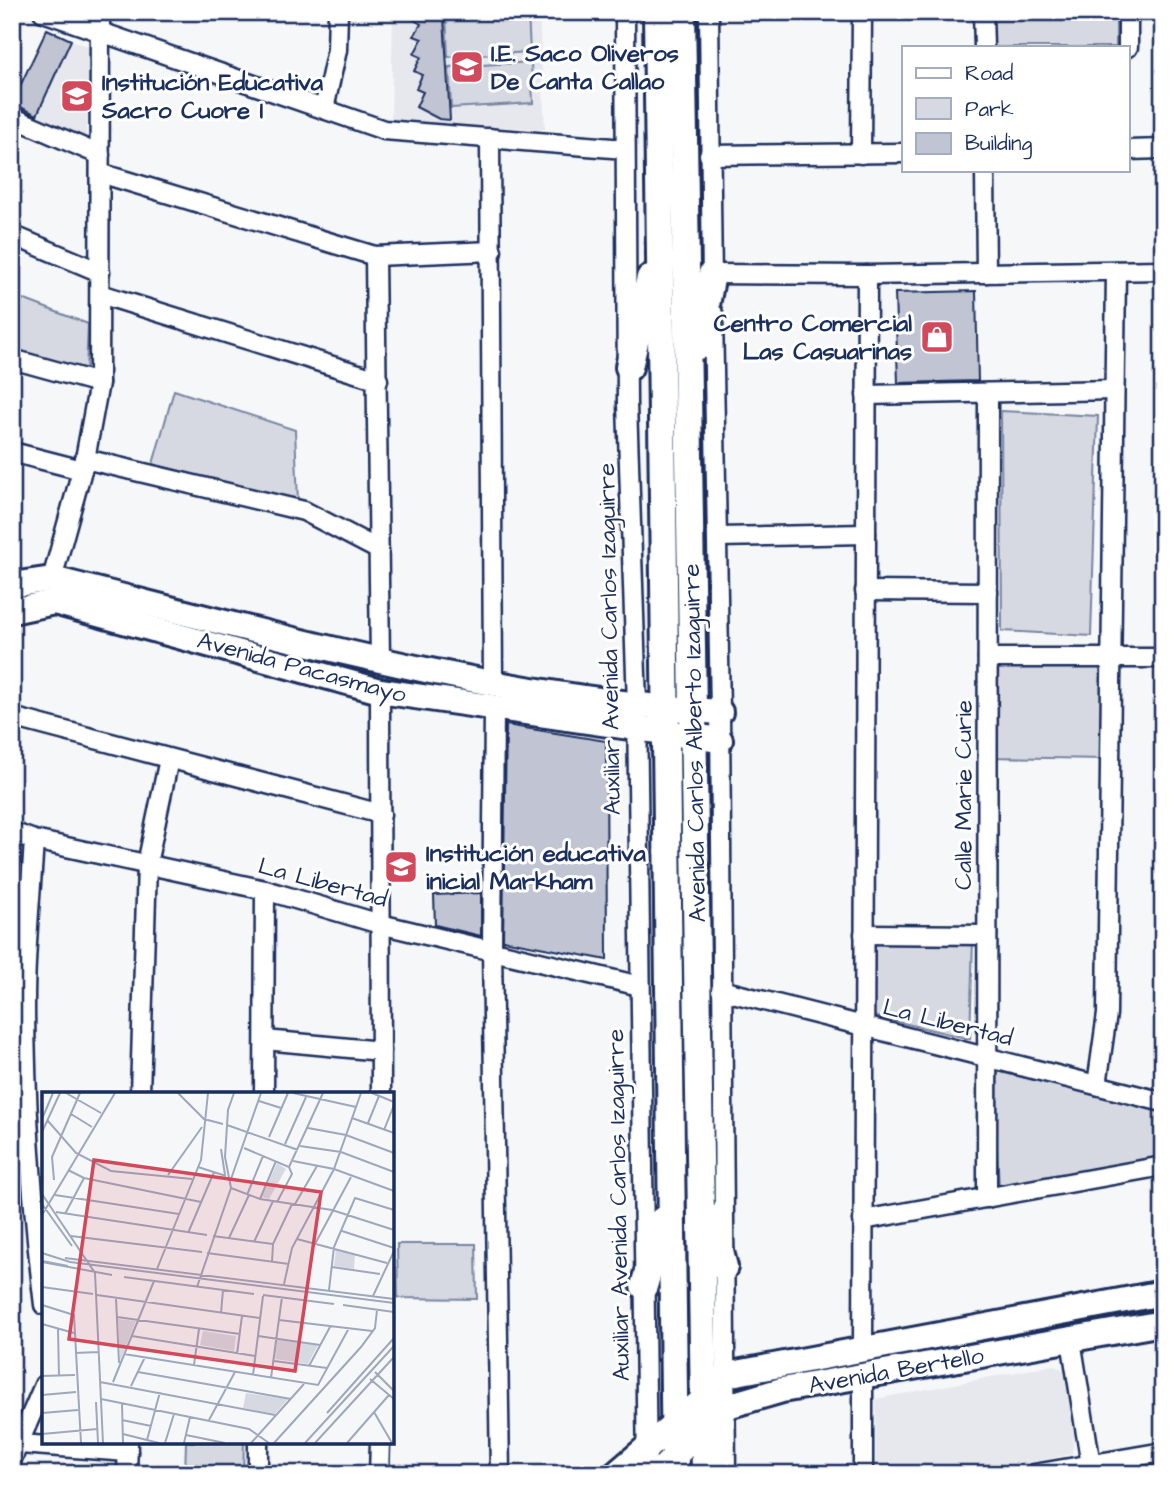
<svg xmlns="http://www.w3.org/2000/svg" width="1175" height="1486" font-family="'Architects Daughter',sans-serif">
<style>
.built{fill:#e6e8ee}
.green{fill:#d6d9e2;stroke:#7884a0;stroke-width:2}
.building{fill:#c0c4d3;stroke:#1b2f5e;stroke-width:2}
.lines{fill:none;stroke-linecap:round;stroke-linejoin:round}
.minor-casing{stroke:#1b2f5e;stroke-width:23}
.secondary-casing{stroke:#1b2f5e;stroke-width:30}
.primary-casing{stroke:#1b2f5e;stroke-width:32}
.minor{stroke:#fff;stroke-width:18}
.secondary{stroke:#fff;stroke-width:24}
.primary{stroke:#fff;stroke-width:26}
.labels{text-anchor:middle;stroke-width:6;stroke-linejoin:round;paint-order:stroke}
.poi-label{font-size:24px;font-weight:bold;fill:#1b2f5e;stroke:#fff;text-anchor:start}
.street-label{font-size:24px;fill:#1b2f5e;stroke:#fff}
.inset-road{fill:none;stroke:#9ea7bb;stroke-width:2}
.view{fill:#d1495b;fill-opacity:0.15;stroke:#d1495b;stroke-width:3.5}
.inset-edge{fill:none;stroke:#1b2f5e;stroke-width:3.5}
</style>
<rect width="100%" height="100%" fill="#f6f7f9"/>
<filter id="ink" filterUnits="userSpaceOnUse"><feTurbulence type="fractalNoise" baseFrequency=".0143" numOctaves="2"/><feDisplacementMap in="SourceGraphic" scale="14" xChannelSelector="R" yChannelSelector="G"/><feConvolveMatrix kernelMatrix="1 2 1 2 8 2 1 2 1" color-interpolation-filters="sRGB"/></filter>
<g filter="url(#ink)">
<g class="built">
<path d="M393,12H539L545,129L391,122Z"/>
<path d="M71,40L90,47L86,138L37,115Z"/>
<path d="M1054,1365L1065,1371L1074,1435L1072,1454L999,1469L998,1474H876V1399Z"/>
</g>
<g class="green">
<path d="M528,12L530,52L448,57L446,16Z"/>
<rect x="990" y="12" width="126" height="35"/>
<path d="M531,62L533,103L451,108L449,67Z"/>
<path d="M12,295L88,324L86,372L12,352Z"/>
<path d="M174,390L295,430L298,502L153,464Z"/>
<path d="M1001,411L1098,416L1091,636L1002,631Z"/>
<path d="M1105,663L1103,759L991,757V664Z"/>
<path d="M873,937L973,939L970,1039L873,1016Z"/>
<path d="M993,1070L1163,1111V1156L999,1187Z"/>
<path d="M397,1244H476L477,1299L398,1298Z"/>
<path d="M186,1442H244L243,1474H185Z"/>
</g>
<g class="building">
<path d="M400,12H436L444,17L450,120L439,119L416,107L423,92L416,89L422,75L414,71L421,57L414,54L422,39L414,36L421,24Z"/>
<path d="M47,29L71,40L37,115L12,103Z"/>
<path d="M976,291L978,381L898,383L895,293Z"/>
<path d="M506,725L606,741L607,960L503,940Z"/>
<path d="M481,893V936L435,925L434,895Z"/>
</g>
<g class="lines">
<defs>
<g id="minor">
<path d="M43,12L384,130L625,149"/>
<path d="M625,12L627,404L637,705L647,1474"/>
<path d="M709,12L712,285"/>
<path d="M983,12L984,47"/>
<path d="M1128,47V12"/>
<path d="M324,109L337,50L338,12"/>
<path d="M12,117L100,155"/>
<path d="M490,138L493,683"/>
<path d="M1128,150L1163,149"/>
<path d="M861,154L862,12"/>
<path d="M709,155L904,153"/>
<path d="M985,170L986,273"/>
<path d="M100,173L375,256L492,251"/>
<path d="M12,235L100,272"/>
<path d="M375,256L380,661"/>
<path d="M712,274L867,275L1163,270"/>
<path d="M100,294L378,380"/>
<path d="M713,313L720,712L726,1474"/>
<path d="M12,359L99,383"/>
<path d="M866,395L1114,390"/>
<path d="M12,452L82,470"/>
<path d="M85,459L304,511L379,550"/>
<path d="M717,537L866,534"/>
<path d="M52,579L85,459L99,383L100,12"/>
<path d="M865,591L988,592"/>
<path d="M988,658H1163"/>
<path d="M380,691L381,1094"/>
<path d="M494,709L492,949L500,1474"/>
<path d="M12,717L381,814"/>
<path d="M12,832L34,840L265,890L380,924L640,986"/>
<path d="M34,840C31,893 25,947 25,1000C25,1102 32,1204 44,1305"/>
<path d="M864,934L987,935"/>
<path d="M721,990L1163,1102"/>
<path d="M265,1040L381,1051"/>
<path d="M1097,1085L1107,1014L1116,271"/>
<path d="M140,1094L147,864L169,759"/>
<path d="M264,1094L265,890"/>
<path d="M987,1198L988,393"/>
<path d="M863,1220L1163,1166"/>
<path d="M1071,1340L1091,1465"/>
<path d="M863,1348L867,275"/>
<path d="M863,1375V1474"/>
<path d="M20,1444L128,1452"/>
<path d="M12,1459L44,1385"/>
<path d="M127,1474L128,1442"/>
<path d="M258,1474V1442"/>
<path d="M379,1474L380,1442"/>
<path d="M1034,1474L1163,1452"/>
</g>
<g id="secondary">
<path d="M12,585L52,579C272,634 493,698 720,712"/>
<path d="M12,611L54,602L380,691L720,740"/>
<path d="M616,1474L704,1399L726,1375L1163,1293"/>
<path d="M657,1474L724,1407L782,1390L1163,1323"/>
</g>
<g id="primary">
<path d="M657,12L675,1474"/>
<path d="M682,12L705,1474"/>
<path d="M698,346L712,274"/>
<path d="M629,367L650,278"/>
<path d="M711,1218L724,1267"/>
<path d="M644,1286L663,1220"/>
</g>
</defs>
<use href="#minor" class="minor-casing"/>
<use href="#secondary" class="secondary-casing"/>
<use href="#primary" class="primary-casing"/>
<use href="#minor" class="minor"/>
<use href="#secondary" class="secondary"/>
<use href="#primary" class="primary"/>
</g>
</g>
<defs>
<symbol id="school-square" viewBox="-11 -11 22 22"><rect x="-9" y="-9" width="18" height="18" rx="4" fill="#d1495b" stroke="#fff"/><path d="M0-5L7-2L0 1L-7-2ZM-4 1L0 2.5L4 1V4Q0 6-4 4Z" fill="#fff"/></symbol>
<symbol id="shop-square" viewBox="-11 -11 22 22"><rect x="-9" y="-9" width="18" height="18" rx="4" fill="#d1495b" stroke="#fff"/><path d="M-5-2.5h2.3a2.7 3.5 0 0 1 5.4 0H5L5.5 6h-11ZM-1.5-2.5h3a1.5 2.3 0 0 0-3 0Z" fill="#fff"/></symbol>
</defs>
<g fill-rule="evenodd">
<use href="#school-square" x="448" y="48" width="38" height="38"/>
<use href="#school-square" x="58" y="77" width="38" height="38"/>
<use href="#shop-square" x="918" y="318" width="38" height="38"/>
<use href="#school-square" x="382" y="848" width="38" height="38"/>
</g>
<g class="labels">
<g class="poi-label">
<text x="491" y="61">I.E. Saco Oliveros<tspan x="491" dy="28">De Canta Callao</tspan></text>
<text x="102" y="90">Institución Educativa<tspan x="102" dy="28">Sacro Cuore I</tspan></text>
<text x="912" y="331" text-anchor="end">Centro Comercial<tspan x="912" dy="28">Las Casuarinas</tspan></text>
<text x="426" y="861">Institución educativa<tspan x="426" dy="28">inicial Markham</tspan></text>
</g>
<g class="street-label">
<text transform="translate(609 639) rotate(-91)" y="8">Auxiliar Avenida Carlos Izaguirre</text>
<text transform="translate(302 667) rotate(15)" y="8">Avenida Pacasmayo</text>
<text transform="translate(694 743) rotate(-91)" y="8">Avenida Carlos Alberto Izaguirre</text>
<text transform="translate(963 795) rotate(-90)" y="8">Calle Marie Curie</text>
<text transform="translate(323 882) rotate(15)" y="8">La Libertad</text>
<text transform="translate(948 1022) rotate(14)" y="8">La Libertad</text>
<text transform="translate(618 1205) rotate(-91)" y="8">Auxiliar Avenida Carlos Izaguirre</text>
<text transform="translate(896 1370) rotate(-10)" y="8">Avenida Bertello</text>
</g>
</g>
<g transform="translate(42 1092)">
<rect width="352" height="352" fill="#f6f7f9"/>
<path d="M235,71L244,77L227,107L220,105ZM294,157L313,163L312,177L292,174ZM76,227L94,229L78,269ZM161,239L194,244L192,259L158,253ZM235,248L276,253L266,272L233,267ZM204,301L246,307L233,322L201,316Z" fill="#d6d9e2"/>
<path class="inset-road" d="M24,1L59,21M136,1L162,27L181,32M251,1L314,15M330,1L352,10M217,9L239,16M29,22L50,35M310,26L352,41M0,27L11,1M6,29L34,61L69,79L150,87M326,31L337,4M185,33L256,58M266,36L304,43L352,61M342,38L352,13M0,40L18,1M227,45L246,1M243,52L264,5M258,54L299,60L352,80M202,56L247,75L250,82L235,110M179,57L183,83M251,69L292,77L352,99M156,75L184,84M247,75L281,1M26,78L42,86L159,110M126,83L160,35M189,87L219,1M12,88L10,65L38,1M189,96L218,107L290,118L352,138M0,102L53,181L61,351M13,103L137,122M205,103L221,64M218,107L234,69M0,112L30,154M253,112L275,74M14,120L165,143M23,122L42,86M0,123L73,1M300,139L352,156M146,141L172,80M29,144L160,160M171,144L231,152M187,146L207,103M255,147L345,171M212,150L231,109M273,152L309,85M0,161L28,170L352,211M165,161L247,172M23,166L352,207M0,169L26,174M0,170L70,183M230,170L231,152L250,112M290,175L338,182M115,177L159,68L166,1M82,185L212,202M242,192L250,156L292,77L319,1M0,195L51,202M155,195L189,96L183,65L186,18L192,1M287,198L292,155L313,106L352,118M55,203L218,226M221,203L292,212M331,204L352,159M74,206L77,271M0,213L32,223L39,351M301,213L352,220M179,221L181,198M75,225L198,242M237,228L330,239M0,232L32,241M16,237L17,284M90,244L213,264M216,244L278,253M0,260V284M33,261L56,260M82,262L276,293L307,236M195,262L200,224M232,269L285,276M152,273L157,237M267,274L288,235M96,280L249,307M333,280L352,299M211,283L221,204M0,284L33,283M229,286L240,205M328,287L352,307M58,290L233,323M71,290L112,189M89,294L103,265M0,303L34,300M59,307L207,337L227,351M54,310L56,351M80,312L81,351M332,320L350,351M0,321L36,318M285,321L352,246M80,328L109,334M167,328L193,280M0,342L55,337M81,342L117,351M144,343L183,351M105,348L118,300M123,351L132,322M142,351L148,325M209,351L262,292M232,351L319,255L333,236L335,218M263,351L352,254M273,351L352,265M305,351L347,303"/>
<path class="view" d="M52,68L279,100L253,279L27,247Z"/>
<rect width="352" height="352" class="inset-edge"/>
</g>
<rect width="1175" height="1486" fill="none" stroke="#fff" stroke-width="42"/>
<rect x="21" y="21" width="1133" height="1444" fill="none" stroke="#1b2f5e" stroke-width="2.5" filter="url(#ink)"/>
<rect x="902" y="46" width="228" height="126" fill="#ffffff" stroke="#a4acbf" stroke-width="2"/>
<rect x="916" y="68" width="35" height="10" fill="#ffffff" stroke="#a4acbf" stroke-width="2"/>
<text x="965" y="80" font-size="21" fill="#1b2f5e">Road</text>
<rect x="916" y="98" width="35" height="21" fill="#d6d9e2" stroke="#a4acbf" stroke-width="2"/>
<text x="965" y="116" font-size="21" fill="#1b2f5e">Park</text>
<rect x="916" y="133" width="35" height="21" fill="#c0c4d3" stroke="#a4acbf" stroke-width="2"/>
<text x="965" y="150" font-size="21" fill="#1b2f5e">Building</text>
</svg>
